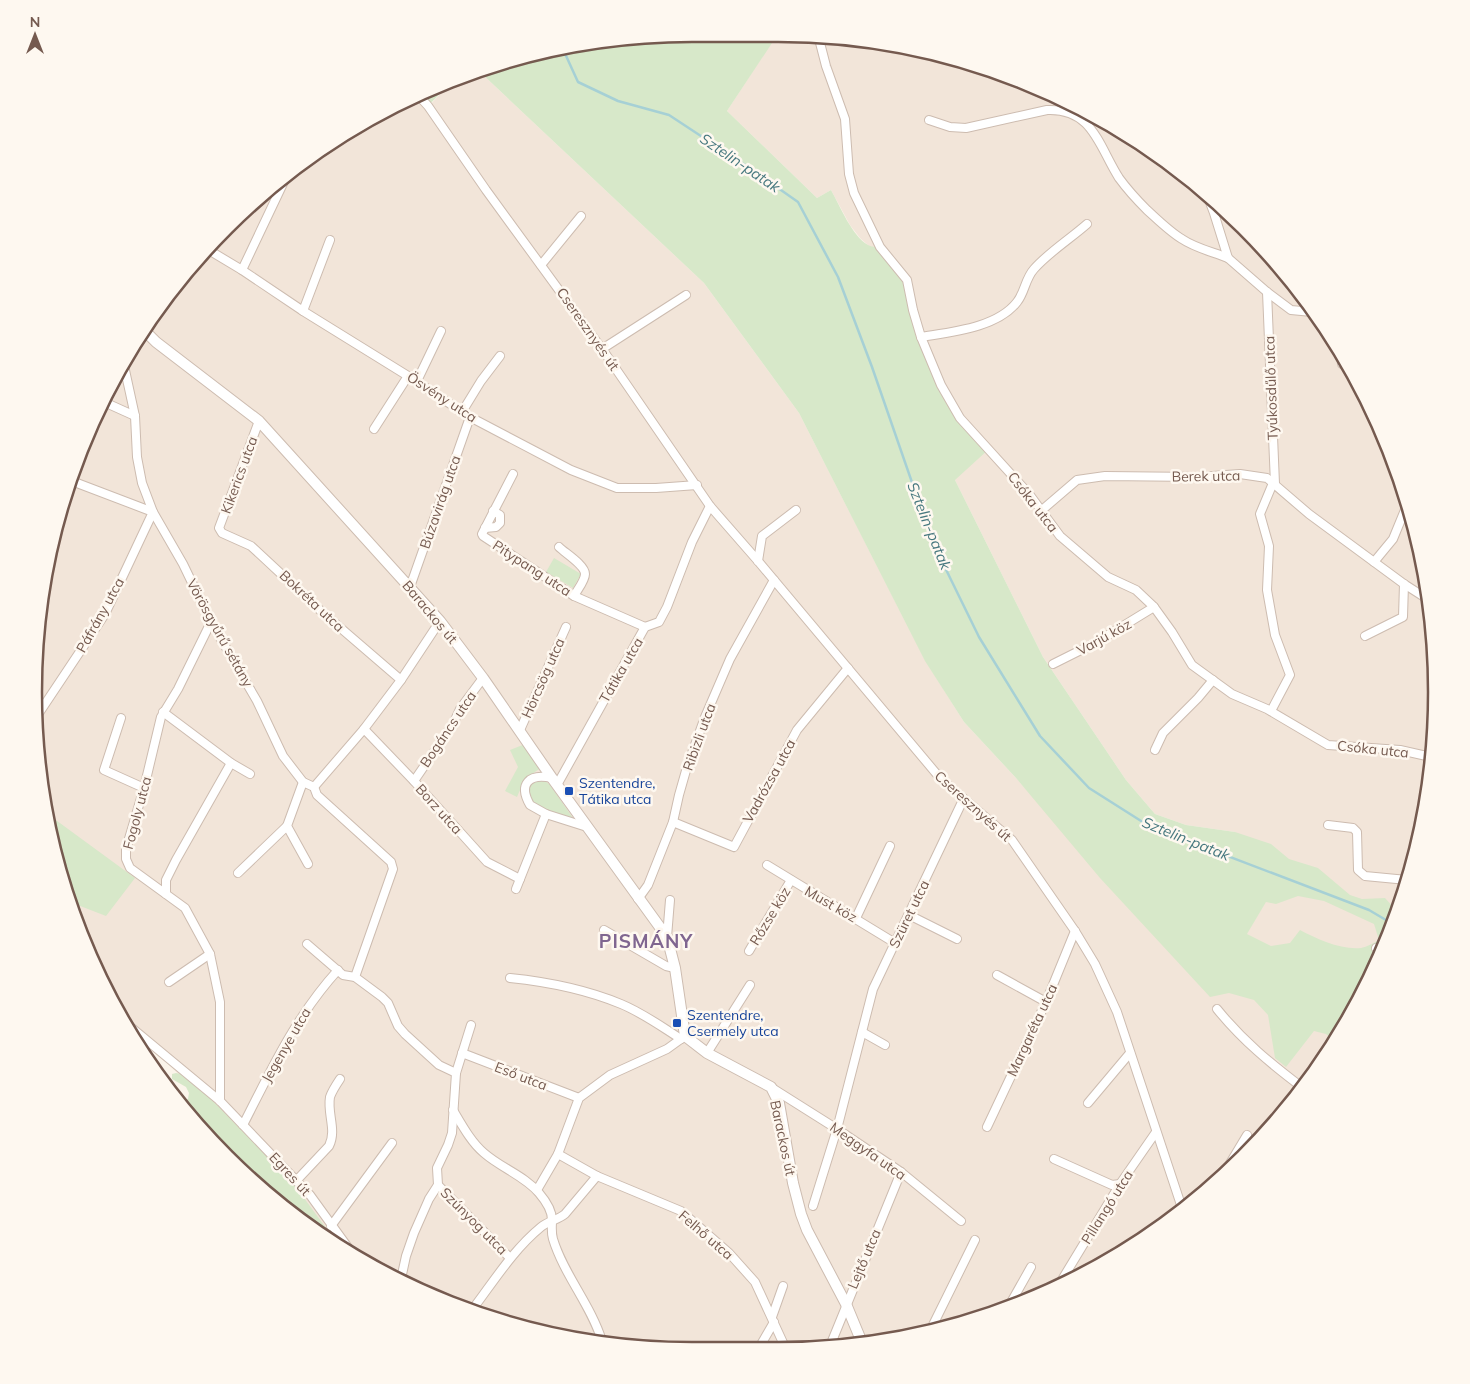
<svg xmlns="http://www.w3.org/2000/svg" width="1470" height="1384" font-family="Mulish,sans-serif">
<style>
.residential{fill:#f2e5d9}
.green{fill:#d7e8c9;fill-rule:evenodd}
.lines{fill:none;stroke-linecap:round;stroke-linejoin:round}
.stream{stroke:#a6d0d5;stroke-width:2.5}
.minor-casing{stroke:#cdbcb0;stroke-width:10}
.tertiary-casing{stroke:#cdbcb0;stroke-width:12}
.minor{stroke:#fff;stroke-width:8}
.tertiary{stroke:#fff;stroke-width:10}
.transit-dot{fill:#1a4fb4;stroke:#fef8f0;stroke-width:2}
.labels{text-anchor:middle;stroke-width:5;stroke-linejoin:round;paint-order:stroke}
.street-label{font-size:14px;fill:#755a4f;stroke:#fef8f0}
.transit-label{font-size:14px;fill:#164399;stroke:#fef8f0;text-anchor:start}
.water-label{font-size:15px;font-style:italic;fill:#47787f;stroke:#fef8f0}
.district-label{font-size:19px;font-weight:bold;letter-spacing:1px;fill:#806690;stroke:#fef8f0}
.rim{fill:none;stroke:#755a4f;stroke-width:2.5}
</style>
<rect width="100%" height="100%" fill="#fbf4ea"/>
<path class="residential" d="M770,35H821L949,56L1069,102L1179,170L1273,258L1348,363L1401,481L1431,606L1435,735L1414,863L1368,983L1300,1093L1212,1187L1107,1262L989,1315L864,1345L692,1350L564,1338L440,1300L343,1248L260,1152L146,1043L141,1046L122,1021L71,909L75,904L49,817L39,778V606L69,481L122,363L197,258L292,170L421,95L429,106L453,80L480,72L704,283L799,413L925,660L964,722L1016,778L1210,996L1266,901L1235,832L1186,825L1155,814L1126,780L1043,657L955,480L960,418L870,247L860,238L850,225L831,190L817,198L727,111L773,40Z"/>
<g class="green">
<path d="M692,34L770,35L774,40L727,111L817,198L831,190C840,206 852,236 868,245C872,247 876,247 880,247L902,272L921,337L960,418L989,449L955,480L1043,657L1126,780L1155,814L1186,825L1235,832L1271,844L1289,859L1318,868L1350,895L1362,899L1385,898L1396,910L1368,983L1333,1040L1326,1034L1314,1031L1286,1067L1275,1058L1268,1015L1254,1000L1229,993L1210,997L1100,878L1016,778L964,722L925,661L799,413L704,283L480,72L563,46ZM1298,896L1324,901L1374,924L1379,940C1373,943 1367,947 1361,948C1341,950 1317,939 1300,930L1290,943L1271,946L1247,934L1266,902L1276,904Z"/>
<path d="M453,80L428,106L421,95L440,84Z"/>
<path d="M554,558L581,574L573,588L546,572Z"/>
<path d="M525,744L541,768C526,777 524,781 517,797L505,791L518,767L510,750Z"/>
<path d="M537,780L545,781L550,785L575,821L543,810L532,803L528,790L531,783Z"/>
<path d="M49,817L53,818L135,878L106,916L75,904L71,909Z"/>
<path d="M176,1073L181,1074L211,1099L293,1183L340,1247L326,1239L226,1157L183,1101L188,1099L189,1093L186,1087L172,1079V1074Z"/>
</g>
<g class="lines">
<path class="stream" d="M562,47L578,82L618,101L669,115L748,167L798,202L838,277L872,367L933,543L979,637L1040,736L1089,788L1149,826L1369,910L1391,923"/>
<defs>
<g id="minor">
<path d="M818,35L826,66L845,119L849,174L854,193L880,247L907,280L913,310L921,337L941,385L960,418L1029,494L1060,536L1108,577L1136,590L1154,607L1172,632L1192,665L1232,694L1267,709L1328,745L1400,750L1431,757"/>
<path d="M419,96L428,106L486,190L607,356L710,506L758,561L940,778L1012,840L1075,931L1095,964L1117,1012L1182,1208"/>
<path d="M929,120L950,127L966,128L1047,110C1093,108 1099,147 1119,178C1127,189 1137,200 1147,210C1157,219 1170,232 1182,239C1195,248 1213,252 1228,258"/>
<path d="M1208,197L1214,213L1228,258L1267,292L1291,310L1312,312"/>
<path d="M207,249L242,270L303,311L408,376L470,417L571,470L617,488H656L697,485"/>
<path d="M541,265L581,216"/>
<path d="M242,270L288,173"/>
<path d="M1267,292L1275,484"/>
<path d="M303,311L330,240"/>
<path d="M921,337C951,332 997,328 1017,302C1025,292 1025,279 1034,269C1049,252 1070,239 1087,224"/>
<path d="M602,349L686,295"/>
<path d="M1341,352L1342,364L1350,368"/>
<path d="M123,361L135,416L137,457L142,483L153,512L183,564L211,622L257,701L283,756L303,782L314,787L317,795L391,862L393,869L355,977"/>
<path d="M417,381L441,331"/>
<path d="M104,402L135,416"/>
<path d="M462,412L481,381L500,356"/>
<path d="M259,421L219,528L222,533L251,546L322,612L401,680"/>
<path d="M374,429L408,376"/>
<path d="M513,474L482,534L483,536L574,596L645,627"/>
<path d="M1042,510L1077,480L1105,476L1198,477L1240,474L1267,478L1309,514L1404,584L1429,600"/>
<path d="M485,528L496,527L500,523V515L493,511"/>
<path d="M559,547C565,553 585,565 585,574C585,581 577,590 574,596"/>
<path d="M758,561L762,536L796,510"/>
<path d="M1374,562L1393,539L1407,505"/>
<path d="M410,587L470,417"/>
<path d="M211,622L178,689L161,717L144,788L126,849V859L130,868L185,908L210,954L220,1002V1101"/>
<path d="M1365,636L1403,617L1404,584"/>
<path d="M1053,664L1097,642L1154,607"/>
<path d="M1271,711L1290,675L1275,635L1267,590L1269,546L1260,514L1273,483"/>
<path d="M163,712L231,763L250,774"/>
<path d="M39,713L105,614L153,512L69,480"/>
<path d="M121,718L104,770L144,788"/>
<path d="M364,729L401,680L440,621"/>
<path d="M520,730L566,627"/>
<path d="M1155,750L1163,733L1198,698L1213,680"/>
<path d="M552,778C529,773 518,784 530,805L546,814L587,827"/>
<path d="M414,781L453,724L460,709L483,678"/>
<path d="M303,782L287,826L308,864"/>
<path d="M557,785L645,627L659,622L667,607L692,542L710,506"/>
<path d="M314,787L364,729L414,781L487,862L520,879"/>
<path d="M673,822L734,847L797,730L848,668"/>
<path d="M1328,825L1353,828L1357,832L1358,870L1365,876L1407,880"/>
<path d="M767,865L895,943"/>
<path d="M238,873L287,826"/>
<path d="M516,889L546,814"/>
<path d="M166,894V880L176,860L231,763"/>
<path d="M638,899L648,885L673,822L679,795L687,767L705,717L730,659L774,580"/>
<path d="M909,915L957,939"/>
<path d="M856,918L890,846"/>
<path d="M604,930L666,966L675,968"/>
<path d="M667,937L670,900"/>
<path d="M307,944L343,975L355,977L382,997L388,1003L398,1026L405,1034L439,1065L456,1073"/>
<path d="M1376,948L1381,950"/>
<path d="M749,951L791,880"/>
<path d="M997,975L1046,1002"/>
<path d="M510,978C549,982 585,989 621,1004C643,1013 662,1027 681,1039"/>
<path d="M169,982L210,954"/>
<path d="M1217,1009C1242,1040 1271,1064 1303,1088"/>
<path d="M121,1019L220,1101L310,1195L352,1253"/>
<path d="M862,1032L885,1045"/>
<path d="M462,1053L579,1098"/>
<path d="M707,1053L750,985"/>
<path d="M772,1088L837,1129L901,1172L961,1221"/>
<path d="M1088,1103L1130,1053"/>
<path d="M453,1110C462,1125 471,1142 484,1153C501,1168 525,1176 539,1193C545,1200 552,1211 552,1220C552,1227 551,1232 553,1239C564,1275 591,1305 602,1341"/>
<path d="M243,1125C271,1070 296,1016 338,970"/>
<path d="M987,1127L1046,1002L1075,931"/>
<path d="M558,1154L597,1176L681,1211L729,1253L755,1282L785,1347"/>
<path d="M1054,1159L1112,1185L1120,1184"/>
<path d="M1223,1175L1247,1135"/>
<path d="M296,1181L329,1146C337,1130 327,1114 330,1097C332,1091 336,1085 340,1079"/>
<path d="M438,1185L510,1258"/>
<path d="M537,1190L558,1154L579,1098L610,1075L667,1049L685,1036"/>
<path d="M813,1206L837,1129L873,989L963,800"/>
<path d="M331,1226L392,1143"/>
<path d="M401,1279L406,1256L414,1233L429,1199L438,1185L437,1168L448,1145L452,1133L456,1073L471,1025"/>
<path d="M1060,1283L1120,1184L1156,1132"/>
<path d="M1009,1306L1031,1267"/>
<path d="M472,1310C494,1281 513,1250 541,1227C548,1221 558,1220 565,1214L597,1176"/>
<path d="M772,1317L783,1286"/>
<path d="M931,1329L975,1240"/>
<path d="M830,1346L901,1172"/>
<path d="M759,1348L774,1322"/>
</g>
<path id="tertiary" d="M145,331L156,342L259,421L440,621L483,678L552,778L667,937L675,968L685,1036L707,1053L771,1087L779,1103L793,1183L801,1214L807,1230L846,1304L863,1345"/>
</defs>
<use href="#minor" class="minor-casing"/>
<use href="#tertiary" class="tertiary-casing"/>
<use href="#minor" class="minor"/>
<use href="#tertiary" class="tertiary"/>
</g>
<g class="transit-dot">
<rect x="564" y="786" width="10" height="10" rx="2.5"/>
<rect x="672" y="1018" width="10" height="10" rx="2.5"/>
</g>
<g class="labels">
<g class="street-label">
<text transform="translate(588 329) rotate(55)" y="5">Cseresznyés út</text>
<text transform="translate(1271 388) rotate(-92)" y="5">Tyúkosdűlő utca</text>
<text transform="translate(442 397) rotate(33)" y="5">Ösvény utca</text>
<text transform="translate(239 475) rotate(-70)" y="5">Kikerics utca</text>
<text transform="translate(1206 476) rotate(-1)" y="5">Berek utca</text>
<text transform="translate(440 502) rotate(-71)" y="5">Búzavirág utca</text>
<text transform="translate(1033 502) rotate(52)" y="5">Csóka utca</text>
<text transform="translate(532 568) rotate(33)" y="5">Pitypang utca</text>
<text transform="translate(312 601) rotate(43)" y="5">Bokréta utca</text>
<text transform="translate(430 612) rotate(50)" y="5">Barackos út</text>
<text transform="translate(100 615) rotate(-61)" y="5">Páfrány utca</text>
<text transform="translate(220 633) rotate(61)" y="5">Vörösgyűrű sétány</text>
<text transform="translate(1104 637) rotate(-29)" y="5">Varjú köz</text>
<text transform="translate(621 670) rotate(-60)" y="5">Tátika utca</text>
<text transform="translate(543 678) rotate(-66)" y="5">Hörcsög utca</text>
<text transform="translate(448 729) rotate(-56)" y="5">Bogáncs utca</text>
<text transform="translate(699 737) rotate(-70)" y="5">Ribizli utca</text>
<text transform="translate(1373 749) rotate(6)" y="5">Csóka utca</text>
<text transform="translate(769 781) rotate(-61)" y="5">Vadrózsa utca</text>
<text transform="translate(973 806) rotate(42)" y="5">Cseresznyés út</text>
<text transform="translate(439 809) rotate(48)" y="5">Borz utca</text>
<text transform="translate(137 813) rotate(-75)" y="5">Fogoly utca</text>
<text transform="translate(831 904) rotate(30)" y="5">Must köz</text>
<text transform="translate(909 914) rotate(-64)" y="5">Szüret utca</text>
<text transform="translate(770 916) rotate(-59)" y="5">Rőzse köz</text>
<text transform="translate(1032 1030) rotate(-65)" y="5">Margaréta utca</text>
<text transform="translate(286 1045) rotate(-60)" y="5">Jegenye utca</text>
<text transform="translate(521 1076) rotate(21)" y="5">Eső utca</text>
<text transform="translate(783 1138) rotate(78)" y="5">Barackos út</text>
<text transform="translate(868 1151) rotate(35)" y="5">Meggyfa utca</text>
<text transform="translate(290 1174) rotate(47)" y="5">Egres út</text>
<text transform="translate(1107 1207) rotate(-58)" y="5">Pillangó utca</text>
<text transform="translate(474 1221) rotate(45)" y="5">Szúnyog utca</text>
<text transform="translate(706 1235) rotate(41)" y="5">Felhő utca</text>
<text transform="translate(864 1259) rotate(-67)" y="5">Lejtő utca</text>
</g>
<g class="transit-label">
<text x="579" y="788">Szentendre,<tspan x="579" dy="16">Tátika utca</tspan></text>
<text x="687" y="1020">Szentendre,<tspan x="687" dy="16">Csermely utca</tspan></text>
</g>
<g class="water-label">
<text transform="translate(740 163) rotate(34)" y="5">Sztelin-patak</text>
<text transform="translate(929 526) rotate(68)" y="5">Sztelin-patak</text>
<text transform="translate(1186 839) rotate(22)" y="5">Sztelin-patak</text>
</g>
<g class="district-label">
<text x="646" y="948">PISMÁNY</text>
</g>
</g>
<path d="M0 0H1470V1384H0ZM692 42H778A650 650 0 0 1 1428 692V692A650 650 0 0 1 778 1342H692A650 650 0 0 1 42 692V692A650 650 0 0 1 692 42Z" fill="#fef8f0" fill-rule="evenodd"/>
<path class="rim" d="M692 42H778A650 650 0 0 1 1428 692V692A650 650 0 0 1 778 1342H692A650 650 0 0 1 42 692V692A650 650 0 0 1 692 42Z"/>
<g transform="translate(35 35)" stroke="#fef8f0" stroke-width="4" paint-order="stroke">
<path d="M0-4L9 19L0 12L-9 19Z" fill="#755a4f"/>
<text y="-8" font-size="14" font-weight="bold" text-anchor="middle" fill="#755a4f">N</text>
</g>
</svg>
